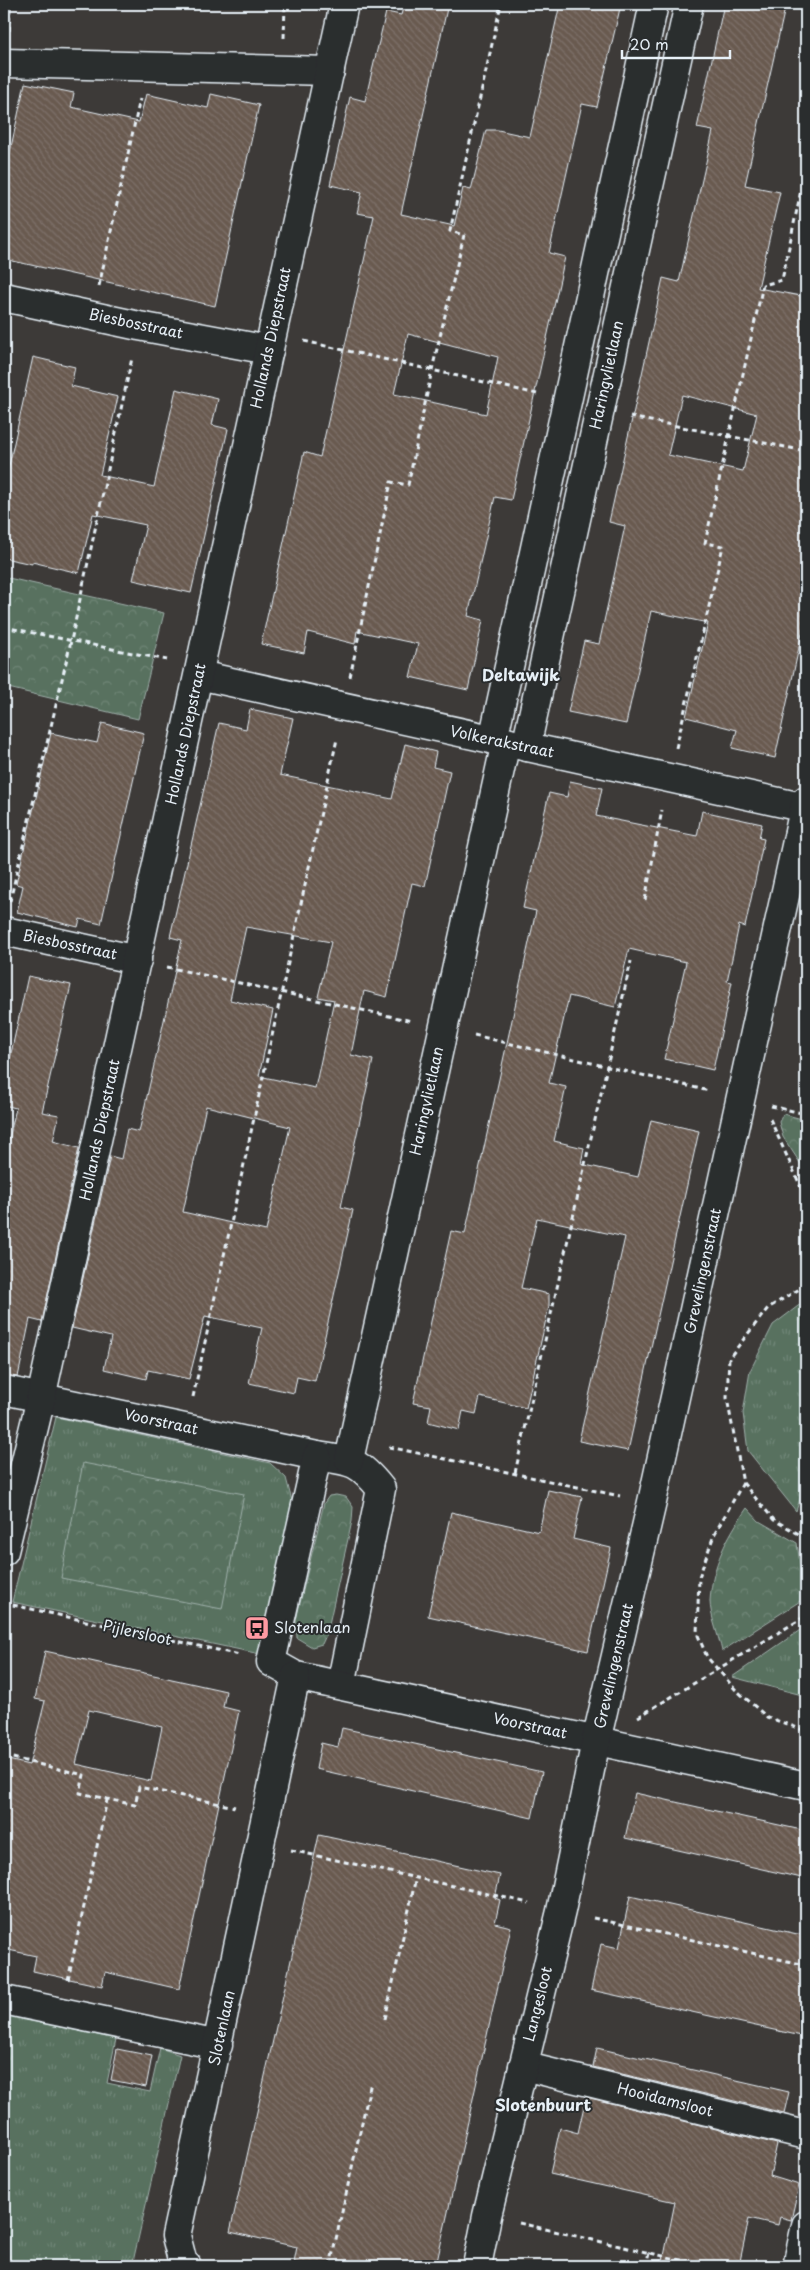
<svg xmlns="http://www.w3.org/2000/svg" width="810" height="2270" font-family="'Playpen Sans',sans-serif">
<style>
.grass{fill:url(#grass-tufts);stroke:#a0b1ac}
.forest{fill:url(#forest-crowns);stroke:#a0b1ac}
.building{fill:url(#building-back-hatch);stroke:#e8f1f8;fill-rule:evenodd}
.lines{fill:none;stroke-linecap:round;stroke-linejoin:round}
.minor-casing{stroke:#e8f1f8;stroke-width:31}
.path{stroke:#e8f1f8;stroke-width:3;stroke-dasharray:5 4;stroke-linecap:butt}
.minor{stroke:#2a2d2e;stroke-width:28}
.labels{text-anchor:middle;stroke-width:4;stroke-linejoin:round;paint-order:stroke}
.street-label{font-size:15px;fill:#e8f1f8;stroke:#2a2d2e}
.poi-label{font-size:15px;fill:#e8f1f8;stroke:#2a2d2e;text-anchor:start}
.neighbourhood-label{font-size:16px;font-weight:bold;fill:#e8f1f8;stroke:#2a2d2e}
</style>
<defs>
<pattern id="grass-tufts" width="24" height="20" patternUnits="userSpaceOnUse" patternTransform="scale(1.25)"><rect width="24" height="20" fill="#58715f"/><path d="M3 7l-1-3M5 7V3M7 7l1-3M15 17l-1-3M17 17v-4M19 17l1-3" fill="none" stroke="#708677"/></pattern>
<pattern id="forest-crowns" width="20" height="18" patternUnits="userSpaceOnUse" patternTransform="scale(1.25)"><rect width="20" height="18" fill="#58715f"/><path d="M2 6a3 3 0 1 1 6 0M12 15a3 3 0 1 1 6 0" fill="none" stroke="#708677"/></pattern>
<pattern id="building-back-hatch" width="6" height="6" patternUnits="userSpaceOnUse" patternTransform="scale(1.25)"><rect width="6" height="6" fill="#695a50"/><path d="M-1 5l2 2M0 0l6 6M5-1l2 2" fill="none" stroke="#7e726a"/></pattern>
</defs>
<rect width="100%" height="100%" fill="#3d3a38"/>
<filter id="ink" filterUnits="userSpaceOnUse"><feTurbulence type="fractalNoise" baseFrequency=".02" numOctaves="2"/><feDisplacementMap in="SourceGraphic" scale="10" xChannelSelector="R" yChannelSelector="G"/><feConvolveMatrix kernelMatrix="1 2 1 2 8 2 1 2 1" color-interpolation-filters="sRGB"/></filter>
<g filter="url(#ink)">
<g class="grass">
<path d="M806,1300V1481L796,1511L748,1451L743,1413L750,1371L773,1325Z"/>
<path d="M56,1417L270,1463L286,1478L292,1501L260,1654L12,1602Z"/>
<path d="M806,1626V1696L732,1677Z"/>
<path d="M4,2015L116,2039L107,2083L150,2092L160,2048L180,2055L132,2266H4Z"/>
</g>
<g class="forest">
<path d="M4,577L164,613L138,719L4,687Z"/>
<path d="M783,1114L806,1120V1172L783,1137L779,1122Z"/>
<path d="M83,1463L244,1494L222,1609L61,1578Z"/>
<path d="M336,1495L346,1497L353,1507L352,1521L327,1633L322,1644L312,1647L297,1638L296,1620L324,1503L329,1496Z"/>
<path d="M747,1508L759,1521L797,1543L805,1598L722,1651C719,1637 710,1615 710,1601C712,1565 727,1537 747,1508Z"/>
</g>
<g class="building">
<path d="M404,4H448L401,214L454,226L463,188L471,190L486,130H498L530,137L560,4H621L597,107L582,104L549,253L565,257L511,500L495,497L468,616L483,620L468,690L410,677L418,644L357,631L355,644L308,632L304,653L261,644L304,452L320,457L374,216L357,213L362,192L330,185L350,97L365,101L386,12L401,15ZM408,334L498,357L486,414L394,394Z"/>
<path d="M724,4H766L785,8L745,185L780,192L758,288L806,297V615L775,758L732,748L737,730L686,717L708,623L651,611L626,724L568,712L584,641L599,644L625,526L609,522L642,374L663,278L679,282L713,131L697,128ZM682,395L757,414L743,471L668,455Z"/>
<path d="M25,83L74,93L71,107L139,122L146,94L208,108L211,94L259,105L215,306L4,259V179Z"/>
<path d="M33,357L75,367L71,386L118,397L100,475L154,487L176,389L218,399L212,425L228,429L191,593L133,580L146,525L93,514L79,573L32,562V564L4,558V488Z"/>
<path d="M250,709L293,718L280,775L392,799L405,744L436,752L433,767L450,771L425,886L412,883L387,997L364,991L351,1055L373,1060L341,1207L353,1210L315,1381L297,1377L294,1393L249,1383L262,1328L205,1316L189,1379L148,1370L146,1379L104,1369L111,1337L72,1328L110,1156L121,1159L127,1129L139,1132L182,940L170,937L219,723L246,729ZM246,927L331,942L318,997L334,1000L315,1088L259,1076L273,1010L230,1000ZM206,1106L290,1127L266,1231L183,1212Z"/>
<path d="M102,723L144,733L101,924L80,919L78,927L17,912L23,886L16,884L51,733L97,743Z"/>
<path d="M570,781L602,788L596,816L697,836L702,811L762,824L759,838L764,839L745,927L739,925L733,954L727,981L732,982L713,1070L664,1059L686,962L629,949L615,1007L569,996L549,1083L566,1087L554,1141L584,1148L581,1164L638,1177L651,1120L699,1131L628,1451L579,1441L625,1237L537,1218L521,1288L549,1294V1306L526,1408L480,1397L476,1414L463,1411L459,1430L428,1422L431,1406L413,1403L451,1231L465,1234L530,938L536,911L523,908L549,793L567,797Z"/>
<path d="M28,976L71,985L42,1112L59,1115L53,1141L79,1148L42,1322L30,1319L18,1377L4,1375V1162L16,1108L4,1105V1085Z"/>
<path d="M548,1490L582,1497L573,1539L611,1548L588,1651L428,1616L451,1512L539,1532Z"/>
<path d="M45,1651L226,1691L223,1707L239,1711L179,1989L105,1972L102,1986L51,1975L33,1971L36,1956L4,1949V1759L29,1765L45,1701L35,1699ZM89,1710L162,1727L151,1781L76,1764Z"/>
<path d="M342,1728L542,1772L532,1818L316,1769L321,1743L338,1747Z"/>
<path d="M635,1793L806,1831V1879L625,1838Z"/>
<path d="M319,1835L500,1875L495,1898L500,1900L495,1923L511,1927L436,2266H313L294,2262L297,2247L230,2232Z"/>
<path d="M630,1896L806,1936V2037L591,1990L601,1944L619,1948Z"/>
<path d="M597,2048L789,2092L784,2113L593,2067Z"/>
<path d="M117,2049L152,2056L146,2087L111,2080Z"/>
<path d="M586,2097L777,2144L770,2176L799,2185L791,2220L780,2217L778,2225L749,2218L739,2266H662L675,2202L550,2174L560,2128L578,2133Z"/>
</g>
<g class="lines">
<defs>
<g id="minor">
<path d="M4,63L330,71"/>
<path d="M4,297L139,326L269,350"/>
<path d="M199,675L806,808"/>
<path d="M493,740L654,4"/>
<path d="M526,747L689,4"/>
<path d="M4,931L137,960"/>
<path d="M4,1390L317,1456C352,1461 359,1461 381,1489L341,1685"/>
<path d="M317,1456L271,1662L296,1676L806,1786"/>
<path d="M349,1460L506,742"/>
<path d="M4,1551L41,1398L344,4"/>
<path d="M4,2000L218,2045"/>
<path d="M523,2066L806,2135"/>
<path d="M187,2266L183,2263L176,2236L296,1676"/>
<path d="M477,2266L487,2216L561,1911L596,1741L652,1502L806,800"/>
<path d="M797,2266L806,2225"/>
</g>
</defs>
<use href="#minor" class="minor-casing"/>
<g class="path">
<path d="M9,31L10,4"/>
<path d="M284,38L285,4"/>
<path d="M99,286L140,99"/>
<path d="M304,341L537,394"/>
<path d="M630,417L806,451"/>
<path d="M4,627L167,660"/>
<path d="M350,677L391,482L408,485L432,370L464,235L450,231L501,4"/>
<path d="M676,748L723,546L705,543L763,285L782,280L806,167"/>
<path d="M645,900L662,810"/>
<path d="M10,901L71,641L132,358"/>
<path d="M167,967L412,1021"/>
<path d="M474,1035L709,1091"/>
<path d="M771,1106L806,1114"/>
<path d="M770,1119L806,1198"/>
<path d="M806,1285L768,1308L729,1358L727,1398L743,1483L774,1520L806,1538"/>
<path d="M193,1397L337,739"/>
<path d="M389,1447L620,1496"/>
<path d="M515,1473L631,961"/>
<path d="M743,1483L714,1535L699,1577L697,1633L707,1657L735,1689L767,1717L806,1731"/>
<path d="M806,1559V1567"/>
<path d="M4,1603L240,1655"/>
<path d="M638,1717L806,1616"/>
<path d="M4,1756L84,1775L80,1793L135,1805L139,1787L235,1807"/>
<path d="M291,1850L529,1903"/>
<path d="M593,1918L806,1965"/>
<path d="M68,1980L107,1800"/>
<path d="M385,2019L416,1877"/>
<path d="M519,2223L707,2266"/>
<path d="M330,2266L371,2082"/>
<path d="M646,2266L649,2252"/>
</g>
<use href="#minor" class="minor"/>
</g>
</g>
<defs>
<symbol id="bus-square" viewBox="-11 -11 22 22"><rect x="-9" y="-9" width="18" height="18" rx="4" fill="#ff9aa2" stroke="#2a2d2e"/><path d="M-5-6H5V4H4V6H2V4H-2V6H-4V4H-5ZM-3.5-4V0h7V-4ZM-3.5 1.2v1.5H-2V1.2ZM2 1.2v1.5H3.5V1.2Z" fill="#111"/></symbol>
</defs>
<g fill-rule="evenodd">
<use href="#bus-square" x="243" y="1614" width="28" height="28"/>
</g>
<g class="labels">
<g class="street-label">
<text transform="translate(136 324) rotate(12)" y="5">Biesbosstraat</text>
<text transform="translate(271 338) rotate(-78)" y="5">Hollands Diepstraat</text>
<text transform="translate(607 375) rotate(-78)" y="5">Haringvlietlaan</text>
<text transform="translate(186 734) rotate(-78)" y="5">Hollands Diepstraat</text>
<text transform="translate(502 742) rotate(12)" y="5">Volkerakstraat</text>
<text transform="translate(70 945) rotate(12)" y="5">Biesbosstraat</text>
<text transform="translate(427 1101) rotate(-78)" y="5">Haringvlietlaan</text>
<text transform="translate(100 1130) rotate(-78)" y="5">Hollands Diepstraat</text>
<text transform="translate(703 1271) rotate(-78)" y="5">Grevelingenstraat</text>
<text transform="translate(161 1422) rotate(12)" y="5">Voorstraat</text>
<text transform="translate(137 1633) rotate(12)" y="5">Pijlersloot</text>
<text transform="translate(614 1666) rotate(-77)" y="5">Grevelingenstraat</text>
<text transform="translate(530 1726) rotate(12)" y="5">Voorstraat</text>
<text transform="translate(538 2004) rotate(-76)" y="5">Langesloot</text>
<text transform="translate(222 2028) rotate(-78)" y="5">Slotenlaan</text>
<text transform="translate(665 2100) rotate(14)" y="5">Hooidamsloot</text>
</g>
<g class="poi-label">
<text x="274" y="1633">Slotenlaan</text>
</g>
<g class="neighbourhood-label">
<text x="521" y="681">Deltawijk</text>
<text x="543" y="2111">Slotenbuurt</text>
</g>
</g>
<rect width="810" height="2270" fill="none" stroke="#2a2d2e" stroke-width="20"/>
<rect x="10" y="10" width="790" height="2250" fill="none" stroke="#e8f1f8" stroke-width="2" filter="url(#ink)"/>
<path d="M622 50v8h108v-8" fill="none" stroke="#e8f1f8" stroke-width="2.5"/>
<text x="630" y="50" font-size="15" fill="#e8f1f8" stroke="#2a2d2e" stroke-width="4" paint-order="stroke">20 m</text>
</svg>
